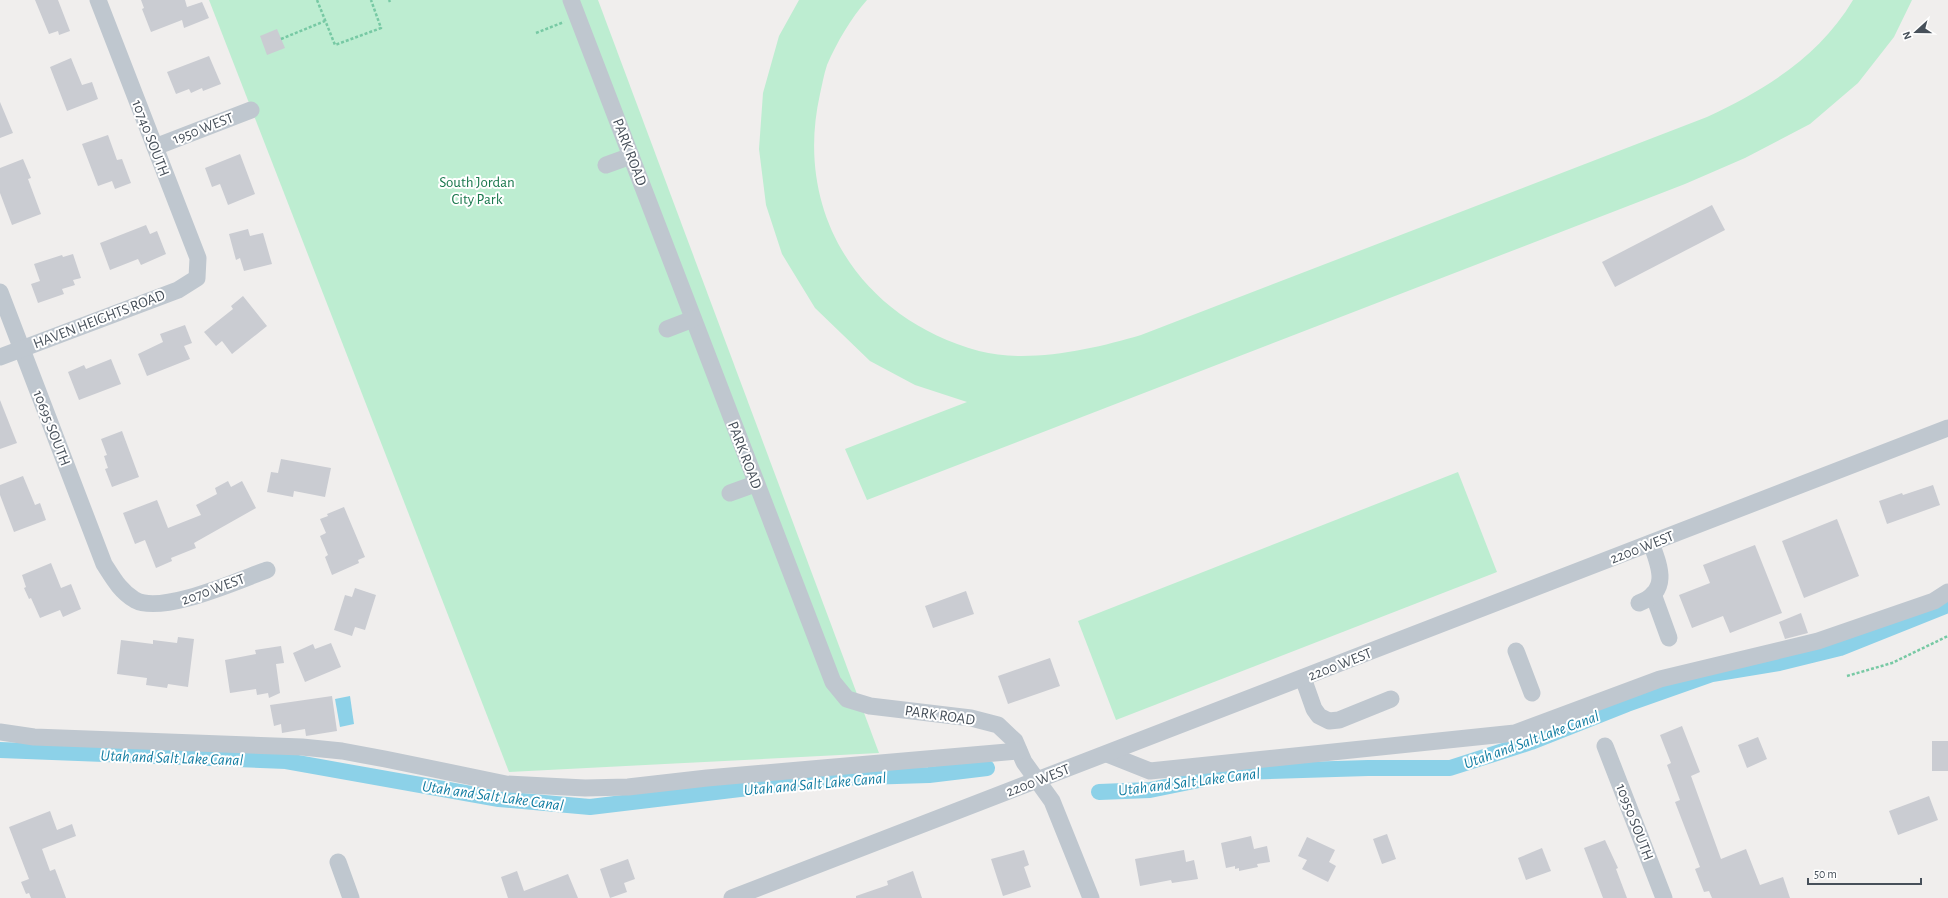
<svg xmlns="http://www.w3.org/2000/svg" width="1948" height="898" font-family="'Alegreya Sans',sans-serif">
<style>
.green{fill:#bdedd1}
.water{fill:#8cd1e8}
.lines{fill:none;stroke-linecap:round;stroke-linejoin:round}
.canal{stroke:#8cd1e8;stroke-width:16}
.building{fill:#caccd2}
.path{stroke:#77c9a4;stroke-width:2.5;stroke-dasharray:3 2;stroke-linecap:butt}
.minor{stroke:#bfc7cf;stroke-width:17}
.labels{text-anchor:middle;stroke-width:4;stroke-linejoin:round;paint-order:stroke}
.street-label{font-size:15px;fill:#47505a;stroke:#fff}
.park-label{font-size:15px;fill:#1a784d;stroke:#fff}
.water-label{font-size:16px;font-style:italic;fill:#127da2;stroke:#fff}
</style>
<rect width="100%" height="100%" fill="#f0eeed"/>
<g class="green">
<path d="M209,0H598L879,753L509,772Z"/>
<path d="M799,0H867C851,18 837,42 827,65C824,74 822,85 820,94C793,214 861,319 979,351C1028,364 1094,349 1141,335L1707,117C1766,89 1819,57 1853,0H1912L1894,37L1858,83L1810,124L1745,158L1685,184L867,500L845,449L967,402L915,385L870,361L815,308L782,254L766,205L759,149L763,93L779,36Z"/>
<path d="M1458,472L1497,572L1116,720L1078,621Z"/>
</g>
<path class="water" d="M350,696L354,724L340,727L335,699Z"/>
<g class="lines">
<g class="canal">
<path d="M0,750L286,761L499,799L590,807L832,778L929,775L987,768"/>
<path d="M1099,792L1150,790L1238,772L1368,768H1450L1531,742L1627,704L1712,674L1779,663L1840,648L1948,605"/>
</g>
</g>
<g class="building">
<path d="M35,0H58L70,31L59,35L58,31L49,34Z"/>
<path d="M141,0H185L187,7L202,2L209,18L184,28L182,20L151,32L142,9L144,8Z"/>
<path d="M277,29L285,48L267,55L260,36Z"/>
<path d="M209,56L221,84L203,91L202,88L191,93L189,89L176,94L167,72Z"/>
<path d="M71,58L82,85L92,82L98,99L67,111L50,67Z"/>
<path d="M0,102L13,133L0,138Z"/>
<path d="M108,135L117,160L122,159L131,183L115,189L112,181L98,186L82,144Z"/>
<path d="M240,154L255,194L228,205L220,184L212,187L205,168Z"/>
<path d="M23,159L31,178L28,179L41,214L12,225L0,193V168Z"/>
<path d="M1712,205L1725,230L1615,287L1602,262Z"/>
<path d="M146,225L150,234L157,231L166,254L141,265L138,259L110,270L100,243Z"/>
<path d="M248,229L250,236L263,233L272,264L244,271L240,258L236,260L229,234Z"/>
<path d="M73,254L81,278L73,280L75,285L62,289L64,294L38,303L31,284L40,281L34,264L62,255L63,257Z"/>
<path d="M243,296L267,326L232,354L222,341L216,346L204,332L233,309L231,306Z"/>
<path d="M185,325L192,343L184,346L190,359L147,376L138,354L163,342L160,334Z"/>
<path d="M111,359L121,384L79,400L68,372L84,365L86,369Z"/>
<path d="M0,400L17,443L0,449Z"/>
<path d="M122,431L139,477L112,487L105,469L108,468L104,456L107,455L101,439Z"/>
<path d="M281,459L331,468L325,497L294,491L293,497L267,492L271,472L278,473Z"/>
<path d="M23,476L35,505L40,503L46,520L14,532L0,495V485Z"/>
<path d="M228,481L231,487L242,481L256,508L194,543L196,548L171,558L172,561L156,568L145,540L135,544L123,513L157,500L168,528L201,515L196,505L217,494L215,488Z"/>
<path d="M1933,485L1940,505L1887,524L1879,501L1902,493L1903,495Z"/>
<path d="M344,507L365,557L358,560L359,563L332,575L325,557L328,555L320,536L326,533L320,519L328,516L327,514Z"/>
<path d="M1837,519L1859,576L1804,598L1782,541Z"/>
<path d="M1755,545L1782,613L1730,633L1723,616L1692,628L1679,595L1710,583L1703,565Z"/>
<path d="M51,563L61,588L71,584L81,609L63,617L60,610L40,618L31,598L29,599L24,588L26,587L22,575Z"/>
<path d="M355,588L376,595L365,630L355,627L352,636L334,630L345,595L352,597Z"/>
<path d="M966,591L974,614L933,628L925,606Z"/>
<path d="M1801,613L1808,633L1785,639L1779,622Z"/>
<path d="M178,637L194,639L188,687L168,684L167,688L146,685L147,678L117,674L121,640L153,644V640L177,643Z"/>
<path d="M331,643L341,667L305,682L293,653L313,644L315,649Z"/>
<path d="M281,646L284,663L276,664L280,693L269,698L268,693L257,695L256,689L230,693L225,660L256,654L255,650Z"/>
<path d="M1050,658L1060,686L1008,704L998,676Z"/>
<path d="M332,696L337,731L306,736L305,729L282,733L281,724L274,726L270,705Z"/>
<path d="M1682,726L1700,772L1691,776L1721,859L1746,849L1760,885L1783,877L1790,898H1712L1709,891L1704,892L1695,869L1700,867L1675,802L1680,800L1667,765L1671,763L1660,735Z"/>
<path d="M1758,737L1767,759L1747,768L1738,745Z"/>
<rect x="1932" y="741" width="16" height="30"/>
<path d="M1929,796L1938,820L1898,835L1889,811Z"/>
<path d="M50,811L57,830L72,824L76,836L42,849L50,871L55,869L66,898H31L29,893L26,894L21,882L29,879L9,827Z"/>
<path d="M1387,834L1396,859L1382,864L1373,839Z"/>
<path d="M1251,836L1254,849L1267,846L1270,862L1257,864L1258,867L1239,871V868L1235,869V866L1226,868L1221,843Z"/>
<path d="M1307,837L1335,850L1329,862L1336,866L1328,882L1302,869L1307,860L1298,856Z"/>
<path d="M1605,840L1618,868L1616,869L1627,898H1603L1584,848Z"/>
<path d="M1542,848L1551,871L1526,880L1518,858Z"/>
<path d="M1024,850L1029,865L1024,867L1031,887L1003,896L991,859Z"/>
<path d="M1184,850L1186,862L1194,860L1198,879L1172,883L1171,880L1140,886L1135,859Z"/>
<path d="M628,859L635,879L624,883L627,892L610,898L600,869Z"/>
<path d="M517,871L524,891L568,874L578,898H508L501,877Z"/>
<path d="M913,871L922,898H856V896L888,885L887,881Z"/>
</g>
<g class="lines">
<g class="path">
<path d="M317,0L335,45L381,28L371,0"/>
<path d="M389,0L390,2"/>
<path d="M536,33L564,22"/>
<path d="M281,39L325,21"/>
<path d="M1847,676L1892,663L1948,636"/>
</g>
<g class="minor">
<path d="M571,0L833,682L847,699L870,706L971,718L998,725L1015,741L1024,762L1052,801L1091,898"/>
<path d="M155,147L251,110"/>
<path d="M606,165L631,156"/>
<path d="M0,292L104,564C113,578 120,591 135,600C162,615 239,580 267,570"/>
<path d="M667,329L693,319"/>
<path d="M0,357L178,290L197,278L198,258L98,0"/>
<path d="M730,493L755,484"/>
<path d="M1653,594L1669,638"/>
<path d="M1639,603C1670,591 1660,567 1651,543"/>
<path d="M1516,651L1532,693"/>
<path d="M1303,678L1314,709L1319,716L1329,721L1339,720L1391,699"/>
<path d="M0,732L34,737L302,747L342,751L385,759L506,784L585,788L628,787L707,778L1019,751"/>
<path d="M1605,746L1664,898"/>
<path d="M1107,754L1150,771L1515,733L1660,679L1818,641L1934,601L1948,592"/>
<path d="M338,862L351,898"/>
<path d="M732,898L1948,428"/>
</g>
</g>
<g class="labels">
<g class="street-label">
<text transform="translate(203 128) rotate(-21)" y="5">1950 WEST</text>
<text transform="translate(151 138) rotate(69)" y="5">10740 SOUTH</text>
<text transform="translate(630 152) rotate(69)" y="5">PARK ROAD</text>
<text transform="translate(99 319) rotate(-21)" y="5">HAVEN HEIGHTS ROAD</text>
<text transform="translate(52 428) rotate(69)" y="5">10695 SOUTH</text>
<text transform="translate(745 455) rotate(69)" y="5">PARK ROAD</text>
<text transform="translate(1642 547) rotate(-21)" y="5">2200 WEST</text>
<text transform="translate(213 589) rotate(-20)" y="5">2070 WEST</text>
<text transform="translate(1340 664) rotate(-21)" y="5">2200 WEST</text>
<text transform="translate(940 715) rotate(8)" y="5">PARK ROAD</text>
<text transform="translate(1038 780) rotate(-21)" y="5">2200 WEST</text>
<text transform="translate(1635 822) rotate(69)" y="5">10950 SOUTH</text>
</g>
<g class="park-label">
<text x="477" y="187">South Jordan<tspan x="477" dy="17">City Park</tspan></text>
</g>
<g class="water-label">
<text transform="translate(1531 739) rotate(-20)" y="6">Utah and Salt Lake Canal</text>
<text transform="translate(172 757) rotate(2)" y="6">Utah and Salt Lake Canal</text>
<text transform="translate(1189 781) rotate(-7)" y="6">Utah and Salt Lake Canal</text>
<text transform="translate(815 783) rotate(-5)" y="6">Utah and Salt Lake Canal</text>
<text transform="translate(493 795) rotate(8)" y="6">Utah and Salt Lake Canal</text>
</g>
</g>
<g transform="translate(1916 32) rotate(249)" stroke="#ffffff" stroke-width="3" paint-order="stroke">
<path d="M0-3L7 15L0 10L-7 15Z" fill="#47505a"/>
<text y="-6" font-size="11" font-weight="bold" text-anchor="middle" fill="#47505a">N</text>
</g>
<path d="M1808 878v6h113v-6" fill="none" stroke="#47505a" stroke-width="2"/>
<text x="1814" y="878" font-size="12" fill="#47505a" stroke="#ffffff" stroke-width="3" paint-order="stroke">50 m</text>
</svg>
